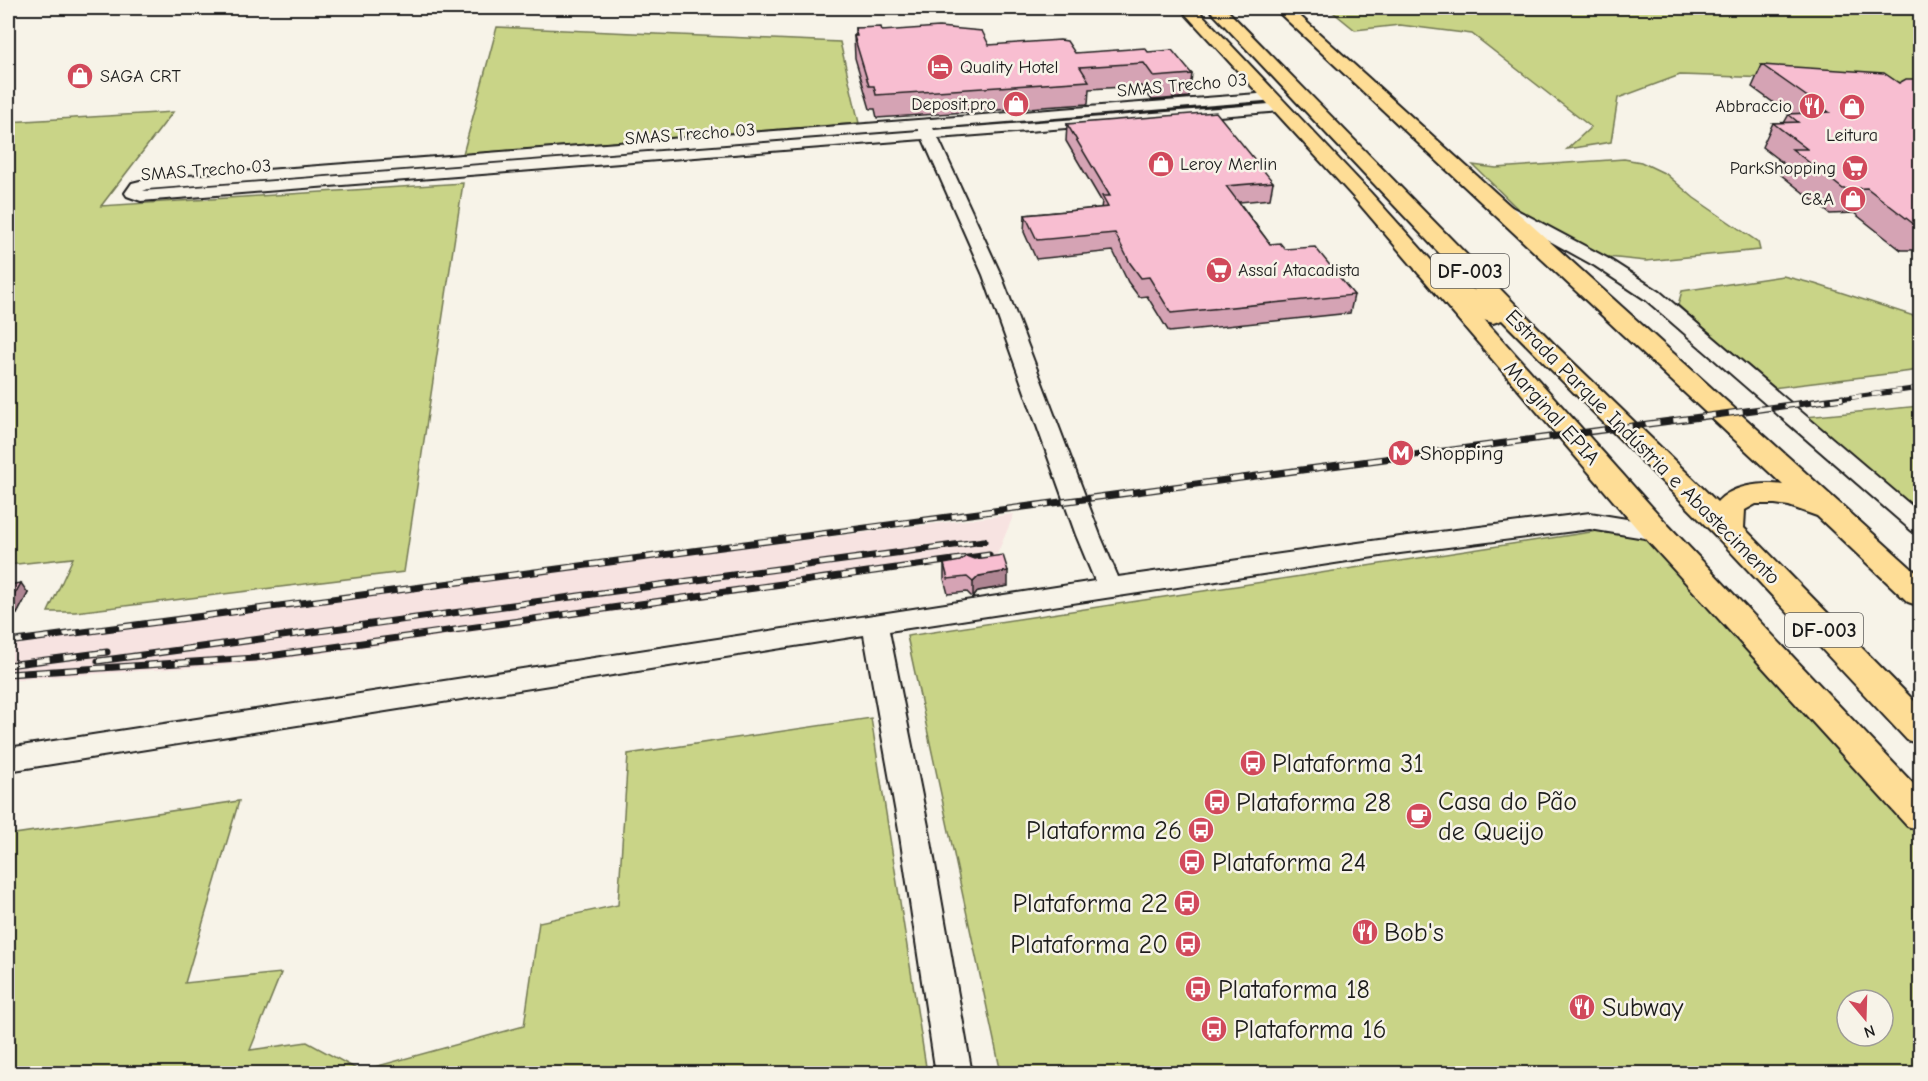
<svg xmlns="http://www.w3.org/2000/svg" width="1928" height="1081" font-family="'Comic Neue',sans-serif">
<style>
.built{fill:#f7e3e1}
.green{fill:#c9d487;stroke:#727852;stroke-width:1.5;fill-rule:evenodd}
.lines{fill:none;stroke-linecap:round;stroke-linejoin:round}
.tertiary-casing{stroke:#1c1c1c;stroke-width:4}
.primary-casing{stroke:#1c1c1c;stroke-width:4}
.trunk-casing{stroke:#1c1c1c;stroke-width:4}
.tertiary{fill:#f7f3e8;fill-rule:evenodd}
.primary{fill:#fedd96;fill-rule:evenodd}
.trunk{fill:#fedd96;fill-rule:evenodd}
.rail-far1-casing{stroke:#1c1c1c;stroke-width:5}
.rail-casing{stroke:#1c1c1c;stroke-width:7}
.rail-far1{stroke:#f7f3e8;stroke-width:4;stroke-dasharray:10;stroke-linecap:butt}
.rail{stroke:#f7f3e8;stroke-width:4.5;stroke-dasharray:14;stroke-linecap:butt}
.wall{fill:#d5a3b4;stroke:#1c1c1c;stroke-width:1.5}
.shaded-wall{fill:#ae8592;stroke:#1c1c1c;stroke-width:1.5}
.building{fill:#f8bed1;stroke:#1c1c1c;stroke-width:1.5}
.labels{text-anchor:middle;stroke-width:5;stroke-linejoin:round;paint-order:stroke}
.far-poi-label{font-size:18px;fill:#1c1c1c;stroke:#f7f3e8;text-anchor:start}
.far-street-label{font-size:18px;fill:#1c1c1c;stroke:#f7f3e8}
.shield{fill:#f7f3e8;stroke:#5e5c59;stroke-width:1.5}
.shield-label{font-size:20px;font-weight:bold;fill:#1c1c1c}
.street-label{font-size:21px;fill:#1c1c1c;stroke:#f7f3e8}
.poi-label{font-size:21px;fill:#1c1c1c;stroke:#f7f3e8;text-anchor:start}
.near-poi-label{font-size:26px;fill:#1c1c1c;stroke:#f7f3e8;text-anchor:start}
</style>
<rect width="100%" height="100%" fill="#f7f3e8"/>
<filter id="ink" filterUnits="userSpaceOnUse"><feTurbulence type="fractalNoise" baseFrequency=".0167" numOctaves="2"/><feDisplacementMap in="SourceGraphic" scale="12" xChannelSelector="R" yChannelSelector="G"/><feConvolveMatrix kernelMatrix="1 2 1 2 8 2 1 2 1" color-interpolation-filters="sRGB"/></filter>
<g filter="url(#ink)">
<path class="built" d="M1014,514L996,557L256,663L8,680V645L641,560Z"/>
<g class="green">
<path d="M1328,8H1920V83L1680,75L1618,98L1611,142L1567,149L1591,127L1472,34L1400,25L1355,30Z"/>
<path d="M497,27L840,42L859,123L463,154Z"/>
<path d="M173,112L101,206L463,183L404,572L75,612H48L73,558L8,565V122Z"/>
<path d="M1624,159L1641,162L1666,174L1694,198L1758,242L1760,250L1646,261L1598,256L1520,211L1473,165L1496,168Z"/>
<path d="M1783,276L1815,284L1920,318V370L1772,388L1678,305L1682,291Z"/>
<path d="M1920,406V513L1805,417Z"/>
<path d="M1604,530L1629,531L1656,543L1920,833V1073H1001L907,636ZM1847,1000H1883V1036H1847Z"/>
<path d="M871,718L927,1073H8V835L239,801L185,983L281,973L250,1050L307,1042L360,1071L524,1026L539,922L618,905L628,754Z"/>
</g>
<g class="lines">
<defs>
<g id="tertiary">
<path d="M1271,93L1276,94L1278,97L1276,100L933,128L934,130L1281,103L1288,107L1281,111L938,138L1001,275L1100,535L1118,577L1400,537L1590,513L1657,524L1665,526L1669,532L1665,538L1657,540L1590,529L1400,553L889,631L930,836L972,1074H936L900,836L864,635L8,771V748L1095,581L1076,535L983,275L923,139L141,201L127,196L125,193L132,183L148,179ZM919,129V131L143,191L148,189Z"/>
<path d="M1500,201L1607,258L1660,292L1920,513V533L1912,531L1646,300L1595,266L1494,210L1492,206L1494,202Z"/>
</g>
<path id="primary" d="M1180,8H1196L1370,192L1668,525L1920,791V830L1907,826L1646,539L1356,200Z"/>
<path id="trunk" d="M1208,8H1225L1555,345L1717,502C1732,485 1762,482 1783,485L1274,8H1291L1920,576V606L1908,602L1817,516L1789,506L1775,504H1756L1745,510L1744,528L1920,707V744L1907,740L1717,537L1502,320L1493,323L1484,320L1419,274L1415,269L1419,264C1439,259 1459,280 1475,291Z"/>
</defs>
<use href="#tertiary" class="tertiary-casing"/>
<use href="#primary" class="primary-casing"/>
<use href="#trunk" class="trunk-casing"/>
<use href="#tertiary" class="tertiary"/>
<use href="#primary" class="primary"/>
<use href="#trunk" class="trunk"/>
<defs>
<path id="rail-far1" d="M1832,400L1920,388"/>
<g id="rail">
<path d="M8,642L1843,398"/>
<path d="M98,661L984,541"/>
<path d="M8,665L107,652"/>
<path d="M8,674L255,658L989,555"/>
</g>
</defs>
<use href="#rail-far1" class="rail-far1-casing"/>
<use href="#rail" class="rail-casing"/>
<use href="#rail-far1" class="rail-far1"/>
<use href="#rail" class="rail"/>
</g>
<g class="wall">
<path d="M855,28L882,31L989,45L1075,53L1148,52L1192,74L1189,97L1152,100L1141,86L1089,89L1088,104L877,118L875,109H870L855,58L854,36H855Z"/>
<path d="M1762,65L1899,83L1920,79V250H1901L1854,213L1830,214L1780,174L1784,164L1762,147L1773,123H1784L1789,114L1752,87Z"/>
<path d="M1067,124L1273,182L1270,199L1239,202L1270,244L1285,249L1354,295L1350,313L1169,332L1147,296L1139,297L1128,282L1113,251L1036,259L1024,232L1025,215L1101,208L1102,202L1066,141Z"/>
<path d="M944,564L1008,586L978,591L973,598L967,592L948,594L944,579Z"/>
<path d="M8,585L28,593L17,614L8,615Z"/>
</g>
<g class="shaded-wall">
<path d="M1008,571V586L978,591L973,598V582L979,576Z"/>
<path d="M21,583L28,593L17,614L9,604Z"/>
</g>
<g class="building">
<path d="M881,27L882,31L939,27L982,31L989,45L1060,40L1067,41L1075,53L1145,48L1148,52L1172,50L1192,74L1154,77L1144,63L1080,67L1089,81L876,95L874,86H869L854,36H857L855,28Z"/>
<path d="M1762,65L1884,73L1899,83L1906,79H1920V224L1915,225L1867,188L1843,189L1792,149H1807L1773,123L1798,122L1788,114L1829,112Z"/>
<path d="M1216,112L1273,182L1226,186L1270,244L1280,243L1285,249L1315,247L1354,295L1171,313L1149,277L1141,278L1130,263L1115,233L1037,240L1025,215L1108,207L1102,196H1110L1067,124Z"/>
<path d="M1003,555L1008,571L979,576L973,582L967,577L948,579L944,564L960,561L966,556L974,559Z"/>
<path d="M21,583L9,604H8V585Z"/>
</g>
</g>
<defs>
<symbol id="hotel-disc" viewBox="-11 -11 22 22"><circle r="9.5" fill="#d1495b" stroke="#f7f3e8"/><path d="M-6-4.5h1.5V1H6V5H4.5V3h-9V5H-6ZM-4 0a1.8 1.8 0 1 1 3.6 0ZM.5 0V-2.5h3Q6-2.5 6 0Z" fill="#fff"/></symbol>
<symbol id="shop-disc" viewBox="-11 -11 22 22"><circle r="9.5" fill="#d1495b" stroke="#f7f3e8"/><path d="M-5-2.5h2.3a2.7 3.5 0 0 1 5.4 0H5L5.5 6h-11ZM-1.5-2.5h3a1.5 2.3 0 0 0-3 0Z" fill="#fff"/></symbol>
<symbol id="restaurant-disc" viewBox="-11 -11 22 22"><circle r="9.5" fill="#d1495b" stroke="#f7f3e8"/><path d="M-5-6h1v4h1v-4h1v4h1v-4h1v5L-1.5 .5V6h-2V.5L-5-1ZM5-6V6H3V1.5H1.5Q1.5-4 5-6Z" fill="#fff"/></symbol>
<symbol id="supermarket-disc" viewBox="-11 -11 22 22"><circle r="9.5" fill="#d1495b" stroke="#f7f3e8"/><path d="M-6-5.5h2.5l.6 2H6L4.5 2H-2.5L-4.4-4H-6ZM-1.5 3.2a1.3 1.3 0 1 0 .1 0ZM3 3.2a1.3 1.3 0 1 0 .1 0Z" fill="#fff"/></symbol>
<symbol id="metro-disc" viewBox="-11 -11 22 22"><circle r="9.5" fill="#d1495b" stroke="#f7f3e8"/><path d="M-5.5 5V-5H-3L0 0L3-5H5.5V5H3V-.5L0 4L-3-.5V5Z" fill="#fff"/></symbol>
<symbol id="bus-disc" viewBox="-11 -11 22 22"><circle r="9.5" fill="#d1495b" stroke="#f7f3e8"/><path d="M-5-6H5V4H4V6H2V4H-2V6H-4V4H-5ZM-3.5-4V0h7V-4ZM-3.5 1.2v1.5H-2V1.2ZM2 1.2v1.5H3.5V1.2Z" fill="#fff"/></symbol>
<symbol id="cafe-disc" viewBox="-11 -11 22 22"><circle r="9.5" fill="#d1495b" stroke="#f7f3e8"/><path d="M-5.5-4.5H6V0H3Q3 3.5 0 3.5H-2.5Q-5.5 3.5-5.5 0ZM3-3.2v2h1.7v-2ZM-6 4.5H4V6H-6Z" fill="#fff"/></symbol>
</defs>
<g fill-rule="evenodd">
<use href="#hotel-disc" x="925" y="52" width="30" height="30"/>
<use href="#shop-disc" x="65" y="61" width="30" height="30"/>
<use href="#shop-disc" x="1001" y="89" width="30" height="30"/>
<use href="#restaurant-disc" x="1797" y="91" width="30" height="30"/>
<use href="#shop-disc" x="1837" y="92" width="30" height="30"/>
<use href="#shop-disc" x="1146" y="149" width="30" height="30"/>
<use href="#supermarket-disc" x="1840" y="153" width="30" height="30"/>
<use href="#shop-disc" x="1838" y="184" width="30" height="30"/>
<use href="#supermarket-disc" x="1204" y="255" width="30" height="30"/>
<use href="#metro-disc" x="1386" y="438" width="30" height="30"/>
<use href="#bus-disc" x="1238" y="748" width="30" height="30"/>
<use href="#bus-disc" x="1202" y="787" width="30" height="30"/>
<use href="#cafe-disc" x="1404" y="801" width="30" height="30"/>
<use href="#bus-disc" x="1186" y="815" width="30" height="30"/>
<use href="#bus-disc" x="1177" y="847" width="30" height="30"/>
<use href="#bus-disc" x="1172" y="888" width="30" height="30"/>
<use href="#restaurant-disc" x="1350" y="917" width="30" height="30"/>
<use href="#bus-disc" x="1173" y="929" width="30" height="30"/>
<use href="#bus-disc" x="1183" y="974" width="30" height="30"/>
<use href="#restaurant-disc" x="1567" y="992" width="30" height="30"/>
<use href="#bus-disc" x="1199" y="1014" width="30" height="30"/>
</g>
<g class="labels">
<g class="far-poi-label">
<text x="960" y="73">Quality Hotel</text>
<text x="100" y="82">SAGA CRT</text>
<text x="996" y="110" text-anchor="end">Deposit.pro</text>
<text x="1792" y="112" text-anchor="end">Abbraccio</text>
<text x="1852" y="141" text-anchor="middle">Leitura</text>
<text x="1180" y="170">Leroy Merlin</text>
<text x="1836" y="174" text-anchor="end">ParkShopping</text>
<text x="1834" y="205" text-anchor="end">C&amp;A</text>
<text x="1238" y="276">Assaí Atacadista</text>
</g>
<g class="far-street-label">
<text transform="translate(1182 85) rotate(-5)" y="6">SMAS Trecho 03</text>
<text transform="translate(690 134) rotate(-4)" y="6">SMAS Trecho 03</text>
<text transform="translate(206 170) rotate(-4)" y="6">SMAS Trecho 03</text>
</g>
<g class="shield">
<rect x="1431" y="254" width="78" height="34" rx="4.5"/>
<rect x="1785" y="613" width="78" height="34" rx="4.5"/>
</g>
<g class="shield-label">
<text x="1470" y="278">DF-003</text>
<text x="1824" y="637">DF-003</text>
</g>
<g class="street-label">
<text transform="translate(1552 413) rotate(48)" y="7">Marginal EPIA</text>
<text transform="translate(1643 447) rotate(45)" y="7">Estrada Parque Indústria e Abastecimento</text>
</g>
<g class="poi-label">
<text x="1420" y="460">Shopping</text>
</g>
<g class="near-poi-label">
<text x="1272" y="772">Plataforma 31</text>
<text x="1438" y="810">Casa do Pão<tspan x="1438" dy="30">de Queijo</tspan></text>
<text x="1236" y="811">Plataforma 28</text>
<text x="1182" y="839" text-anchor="end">Plataforma 26</text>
<text x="1212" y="871">Plataforma 24</text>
<text x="1168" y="912" text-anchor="end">Plataforma 22</text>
<text x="1384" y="941">Bob's</text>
<text x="1168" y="953" text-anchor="end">Plataforma 20</text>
<text x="1218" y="998">Plataforma 18</text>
<text x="1602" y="1016">Subway</text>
<text x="1234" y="1038">Plataforma 16</text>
</g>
</g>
<rect width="1928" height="1081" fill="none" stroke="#f7f3e8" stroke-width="30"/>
<rect x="15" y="15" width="1898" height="1051" fill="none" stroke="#1c1c1c" stroke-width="2" filter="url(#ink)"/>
<g transform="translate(1865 1018) rotate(161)"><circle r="28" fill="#f7f3e8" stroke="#9f9d96" stroke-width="1.5"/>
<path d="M0-4.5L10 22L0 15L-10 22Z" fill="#d1495b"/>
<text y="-9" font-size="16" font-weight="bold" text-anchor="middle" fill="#1c1c1c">N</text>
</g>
</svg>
